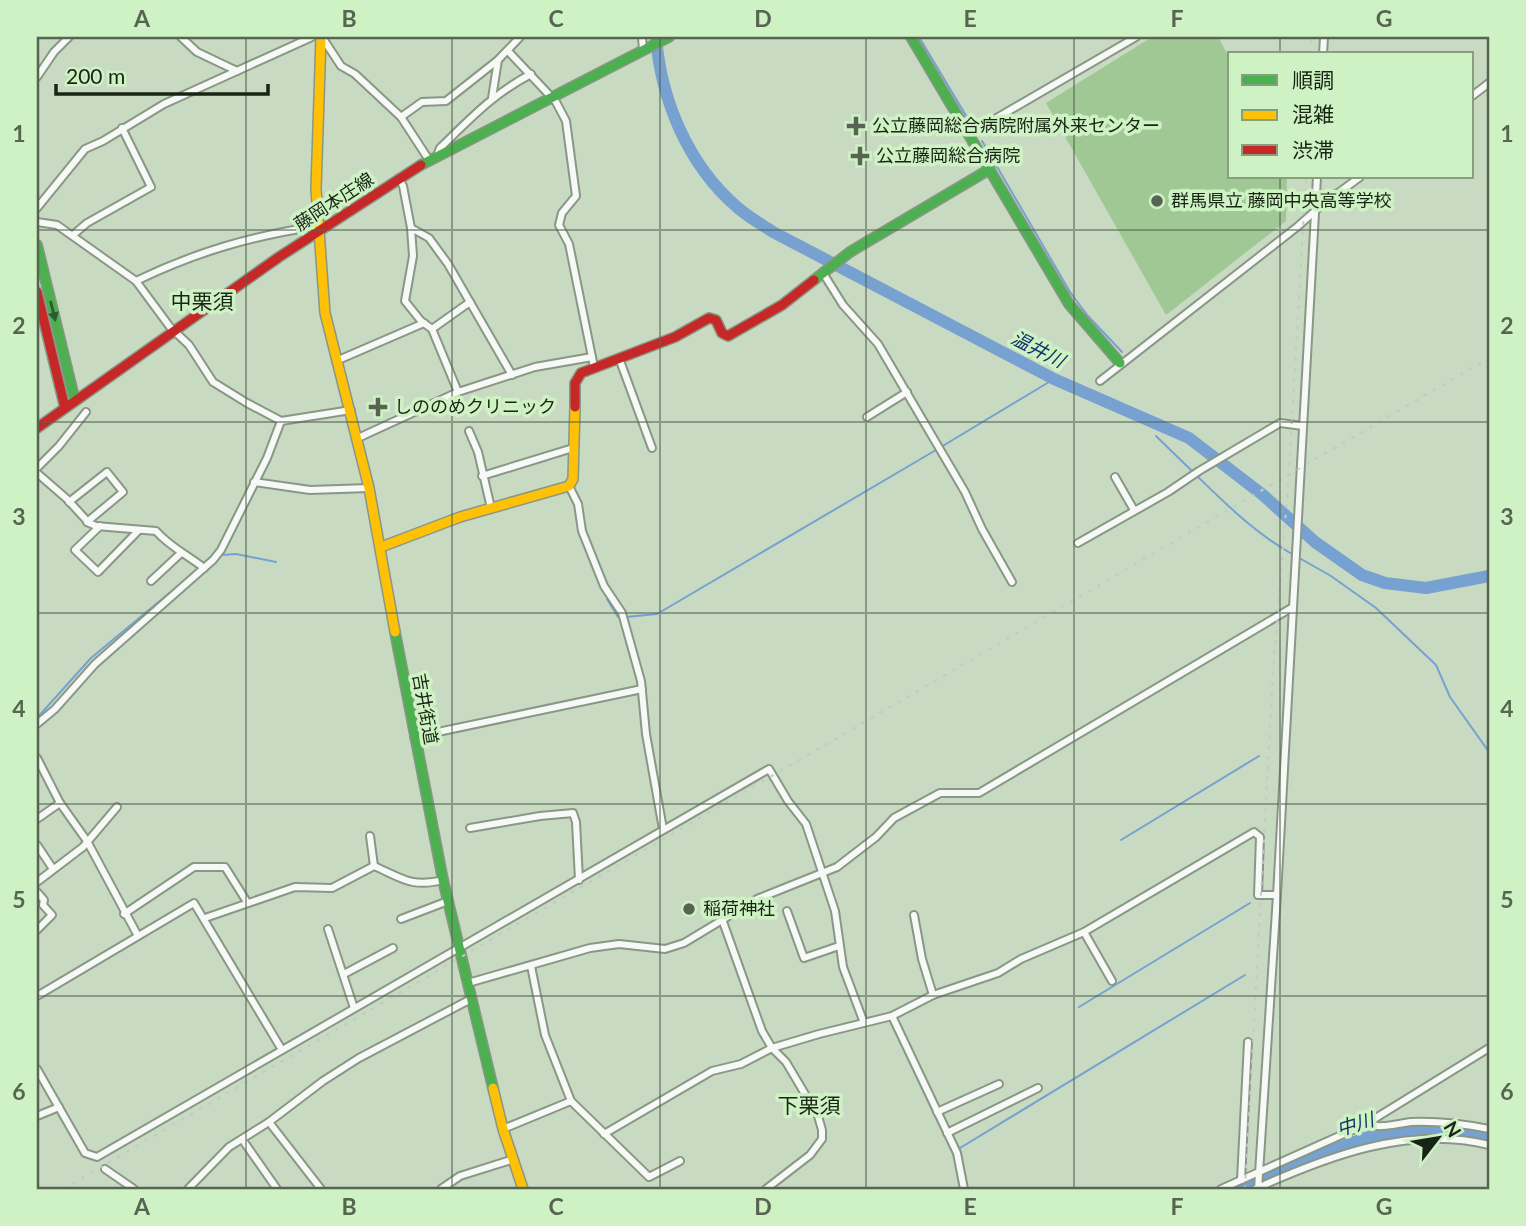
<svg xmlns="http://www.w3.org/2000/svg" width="1526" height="1226" font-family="Lato,'Noto Sans JP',sans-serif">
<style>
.green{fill:#a0c894}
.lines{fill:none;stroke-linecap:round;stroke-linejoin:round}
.stream{stroke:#77a1d1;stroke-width:2}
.river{stroke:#77a1d1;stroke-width:12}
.street-casing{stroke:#899785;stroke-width:10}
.fast-casing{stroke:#899785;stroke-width:12}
.slow-casing{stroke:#899785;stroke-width:12}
.jam-casing{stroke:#899785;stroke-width:12}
.street{stroke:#f7f9f6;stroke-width:6}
.fast{stroke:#4caf50;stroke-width:9}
.slow{stroke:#ffc107;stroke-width:9}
.jam{stroke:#c62828;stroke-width:9}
.rail{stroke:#c4c9c3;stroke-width:2;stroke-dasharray:3.5 7;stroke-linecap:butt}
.oneway{fill:#2d5c2c}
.grid{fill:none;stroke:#566451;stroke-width:2;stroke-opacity:0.55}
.poi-dot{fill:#566451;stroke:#cff2c5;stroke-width:2.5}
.labels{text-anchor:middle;stroke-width:7;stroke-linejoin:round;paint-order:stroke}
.poi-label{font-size:18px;fill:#182414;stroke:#cff2c5;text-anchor:start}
.street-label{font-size:18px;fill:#182414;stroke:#cff2c5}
.water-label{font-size:19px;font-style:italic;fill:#136;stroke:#cff2c5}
.quarter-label{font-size:21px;fill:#182414;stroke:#cff2c5}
.neatline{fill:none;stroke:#566451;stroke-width:2.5}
.grid-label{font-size:23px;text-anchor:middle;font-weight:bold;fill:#566451}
</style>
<rect width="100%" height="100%" fill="#c8dac2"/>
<path class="green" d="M1152,37H1218L1230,59V177H1287L1286,221L1166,315L1046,103Z"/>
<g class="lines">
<g class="stream">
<path d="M919,37L974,129"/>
<path d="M982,141L1070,292L1088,316L1122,352"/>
<path d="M1156,436L1193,472"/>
<path d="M941,447L1054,379"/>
<path d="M1197,476C1227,505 1255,533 1292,554"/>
<path d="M222,555L236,554L276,562"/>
<path d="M1301,559L1331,576L1376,608L1436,665L1450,697L1489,752"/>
<path d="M607,599L618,617H621"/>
<path d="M626,617L657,614L936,450"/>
<path d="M37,718L91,658L191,575"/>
<path d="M1121,840L1259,756"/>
<path d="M1079,1007L1250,903"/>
<path d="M960,1148L1245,975"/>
</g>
<g class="river">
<path d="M656,37C661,100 688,165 737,207C748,217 761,224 773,232L1054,379L1189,438L1263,495L1315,542L1362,575L1385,583L1426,588L1489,576"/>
<path d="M1238,1189L1285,1168L1370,1136L1444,1130L1489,1137"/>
</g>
<defs>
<g id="street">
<path d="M181,37L197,52L237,71"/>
<path d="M322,37L341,66L355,74L401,117L429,160"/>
<path d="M642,37L643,50"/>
<path d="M508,51L556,102L566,121L576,196L562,213L559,225L569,244L594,367"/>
<path d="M1323,54L1324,37"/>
<path d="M37,77L54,52L69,37"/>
<path d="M1472,96L1489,83"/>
<path d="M492,98L498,60"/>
<path d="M401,117L422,102L446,101L498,60L520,37"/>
<path d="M969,134L1136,37"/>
<path d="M438,153L440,148C471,118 493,94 531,74"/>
<path d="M399,178L403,186L411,228L429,238L448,264L512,375"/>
<path d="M37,208L85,149L103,141L164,104L312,37"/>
<path d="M37,222L57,225L136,281L170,327L189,345L213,382L247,403L281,421L351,410"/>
<path d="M411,228L413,256L405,301L421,321L432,329L458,392"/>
<path d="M73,235L87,223L151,187L122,128"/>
<path d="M823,273L843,305L878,344L965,492L982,529L1012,582"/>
<path d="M136,281C196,252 251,236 318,226"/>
<path d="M432,329L470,302"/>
<path d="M619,358L652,448"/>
<path d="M336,361L424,323"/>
<path d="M1100,381L1297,227L1323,204L1360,177"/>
<path d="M867,417L907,392"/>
<path d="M469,431L478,452L491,508"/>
<path d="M358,438L458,392L535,367L592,357"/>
<path d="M37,468L59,446L86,412"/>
<path d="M37,473L67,499L89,523L96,526L156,531C171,548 188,555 204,568"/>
<path d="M482,476L573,448"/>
<path d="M1115,477L1134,510"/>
<path d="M254,482L310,490L369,488"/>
<path d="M569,486L578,504L582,531L604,586L622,613L641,681L646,734L663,829"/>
<path d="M69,502L107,472L123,492L87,522"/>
<path d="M100,526L75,550L98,572L139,530"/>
<path d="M1078,543L1168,492L1199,471L1280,423L1303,426"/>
<path d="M151,581L181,553"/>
<path d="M37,724L55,709L95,664L213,560L221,550L267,458L281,421"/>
<path d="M414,737L642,689"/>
<path d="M37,758L60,803L87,841L138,936"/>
<path d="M37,819L60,803"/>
<path d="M470,828L540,816L573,813L576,822L579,880"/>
<path d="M370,836L374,866"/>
<path d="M37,845L53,869"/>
<path d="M37,882L83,847L117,807"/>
<path d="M37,892L44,900L43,905L52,915L37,930"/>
<path d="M787,911L804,958L839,946"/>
<path d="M124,914L194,867H225L247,902"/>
<path d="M914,915L922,959L933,995"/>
<path d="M205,918L295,887L332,888L374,866C402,878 411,888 443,880"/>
<path d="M401,919L448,901"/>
<path d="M722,919L762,1031L772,1048L786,1062L818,1116L822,1130V1139L810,1155L766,1189"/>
<path d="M328,929L354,1008"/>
<path d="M1084,932L1112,981"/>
<path d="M531,966L545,1035L571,1101L649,1177L680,1161"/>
<path d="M344,974L393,948"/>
<path d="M468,983L590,948L619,944L665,949L684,943L757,899L837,867L876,837L894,818L940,793H979L1293,607"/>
<path d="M37,996L194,903L282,1050"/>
<path d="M892,1016L957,1153L964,1189"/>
<path d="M37,1069L85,1153L97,1157L769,769L788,801L806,824L835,911L843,967L864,1023"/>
<path d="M937,1112L999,1084"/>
<path d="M37,1116L59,1107"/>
<path d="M269,1122L321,1189"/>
<path d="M1366,1124C1381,1129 1395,1124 1411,1122C1437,1121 1464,1124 1489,1129"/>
<path d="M503,1129L571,1101"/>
<path d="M947,1133L1038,1088"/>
<path d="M604,1134L712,1071L741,1064L772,1048L819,1034L892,1016L933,995L998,973L1021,959L1084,932L1254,832L1260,837L1258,895H1277"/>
<path d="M242,1139L277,1189"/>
<path d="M105,1169L134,1189"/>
<path d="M1241,1180L1248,1042"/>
<path d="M188,1189L229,1147L269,1122L323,1081L359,1058L471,999"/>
<path d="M441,1189L460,1176L514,1159"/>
<path d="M1221,1189L1366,1124L1489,1048"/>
<path d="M1255,1189C1328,1156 1409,1125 1489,1145"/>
<path d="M1258,1189L1277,895L1317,177"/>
</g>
<g id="fast">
<path d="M911,37L1069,304L1120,363"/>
<path d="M421,165L669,37"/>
<path d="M37,245L75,401"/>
<path d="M814,280L850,252L990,169"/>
<path d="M395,632L443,880L493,1088"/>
</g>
<g id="slow">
<path d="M321,37L316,189L325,313L369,488L395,632"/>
<path d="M381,547L460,517L569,486L573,479L575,407"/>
<path d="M493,1088L503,1129L523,1189"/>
</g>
<g id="jam">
<path d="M37,292L65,408"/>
<path d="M575,407V383L581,373L675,337L709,318L716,320L722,333L728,336L782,305L814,280"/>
<path d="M37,428L279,257L421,165"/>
</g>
</defs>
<use href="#street" class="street-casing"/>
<use href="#fast" class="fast-casing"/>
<use href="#slow" class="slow-casing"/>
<use href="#jam" class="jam-casing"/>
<use href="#street" class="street"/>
<use href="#fast" class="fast"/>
<use href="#slow" class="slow"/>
<use href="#jam" class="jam"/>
<g class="rail">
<path d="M1310,54L1311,37"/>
<path d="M63,1189L1489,358"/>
<path d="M1245,1189L1273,673L1288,486L1306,177"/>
</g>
</g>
<defs><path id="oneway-solid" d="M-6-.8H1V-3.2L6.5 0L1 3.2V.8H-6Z" transform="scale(1.75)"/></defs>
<use class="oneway" href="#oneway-solid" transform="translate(53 311) rotate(76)"/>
<path class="grid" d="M246,37V1189M452,37V1189M660,37V1189M866,37V1189M1074,37V1189M1280,37V54M1280,177V1189M37,230H1489M37,422H1489M37,613H1489M37,804H1489M37,996H1489"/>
<g class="poi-dot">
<path d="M852.5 115.5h7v7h7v7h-7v7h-7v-7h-7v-7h7z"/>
<path d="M856.5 145.5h7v7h7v7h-7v7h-7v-7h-7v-7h7z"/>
<circle cx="1157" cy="201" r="7"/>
<path d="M374.5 396.5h7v7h7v7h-7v7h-7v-7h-7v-7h7z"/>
<circle cx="689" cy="909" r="7"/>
</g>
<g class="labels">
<g class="poi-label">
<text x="872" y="132">公立藤岡総合病院附属外来センター</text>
<text x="876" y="162">公立藤岡総合病院</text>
<text x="1171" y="207">群馬県立 藤岡中央高等学校</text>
<text x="394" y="413">しののめクリニック</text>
<text x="703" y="915">稲荷神社</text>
</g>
<g class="street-label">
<text transform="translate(334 202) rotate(-33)" y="6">藤岡本庄線</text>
<text transform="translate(425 709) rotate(80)" y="6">吉井街道</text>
</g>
<g class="water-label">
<text transform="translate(1038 349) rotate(27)" y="7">温井川</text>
<text transform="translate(1355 1124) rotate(-17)" y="7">中川</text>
</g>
<g class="quarter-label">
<text x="202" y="309">中栗須</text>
<text x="809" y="1113">下栗須</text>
</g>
</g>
<rect width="1526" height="1226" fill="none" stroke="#cff2c5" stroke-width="77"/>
<rect x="1228" y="52" width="245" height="126" fill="#cff2c5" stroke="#86a07e" stroke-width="2"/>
<rect x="1242" y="75" width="35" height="10" fill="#4caf50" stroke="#86a07e" stroke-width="2"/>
<text x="1292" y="88" font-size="21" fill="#182414">順調</text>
<rect x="1242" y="110" width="35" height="10" fill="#ffc107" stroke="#86a07e" stroke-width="2"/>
<text x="1292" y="122" font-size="21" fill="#182414">混雑</text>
<rect x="1242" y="145" width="35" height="10" fill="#c62828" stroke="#86a07e" stroke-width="2"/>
<text x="1292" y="158" font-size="21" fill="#182414">渋滞</text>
<g transform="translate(1438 1138) rotate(59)" stroke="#cff2c5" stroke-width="5" paint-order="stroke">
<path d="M0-5L12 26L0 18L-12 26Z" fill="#182414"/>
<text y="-10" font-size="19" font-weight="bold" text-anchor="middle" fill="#182414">N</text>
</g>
<path d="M56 84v10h212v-10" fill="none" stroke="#182414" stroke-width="3.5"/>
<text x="66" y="84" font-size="21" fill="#182414" stroke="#cff2c5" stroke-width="5" paint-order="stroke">200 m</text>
<rect x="38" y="38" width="1450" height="1150" class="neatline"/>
<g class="grid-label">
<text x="142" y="27">A</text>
<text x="349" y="27">B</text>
<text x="556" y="27">C</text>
<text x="763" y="27">D</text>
<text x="970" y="27">E</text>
<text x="1177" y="27">F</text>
<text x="1384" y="27">G</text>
<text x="19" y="142">1</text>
<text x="1507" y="142">1</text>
<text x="19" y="334">2</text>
<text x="1507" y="334">2</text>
<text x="19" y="525">3</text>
<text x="1507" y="525">3</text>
<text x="19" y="717">4</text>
<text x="1507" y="717">4</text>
<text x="19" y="908">5</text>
<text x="1507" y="908">5</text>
<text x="19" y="1100">6</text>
<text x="1507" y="1100">6</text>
<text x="142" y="1215">A</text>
<text x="349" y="1215">B</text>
<text x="556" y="1215">C</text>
<text x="763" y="1215">D</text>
<text x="970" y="1215">E</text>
<text x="1177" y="1215">F</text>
<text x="1384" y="1215">G</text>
</g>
</svg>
